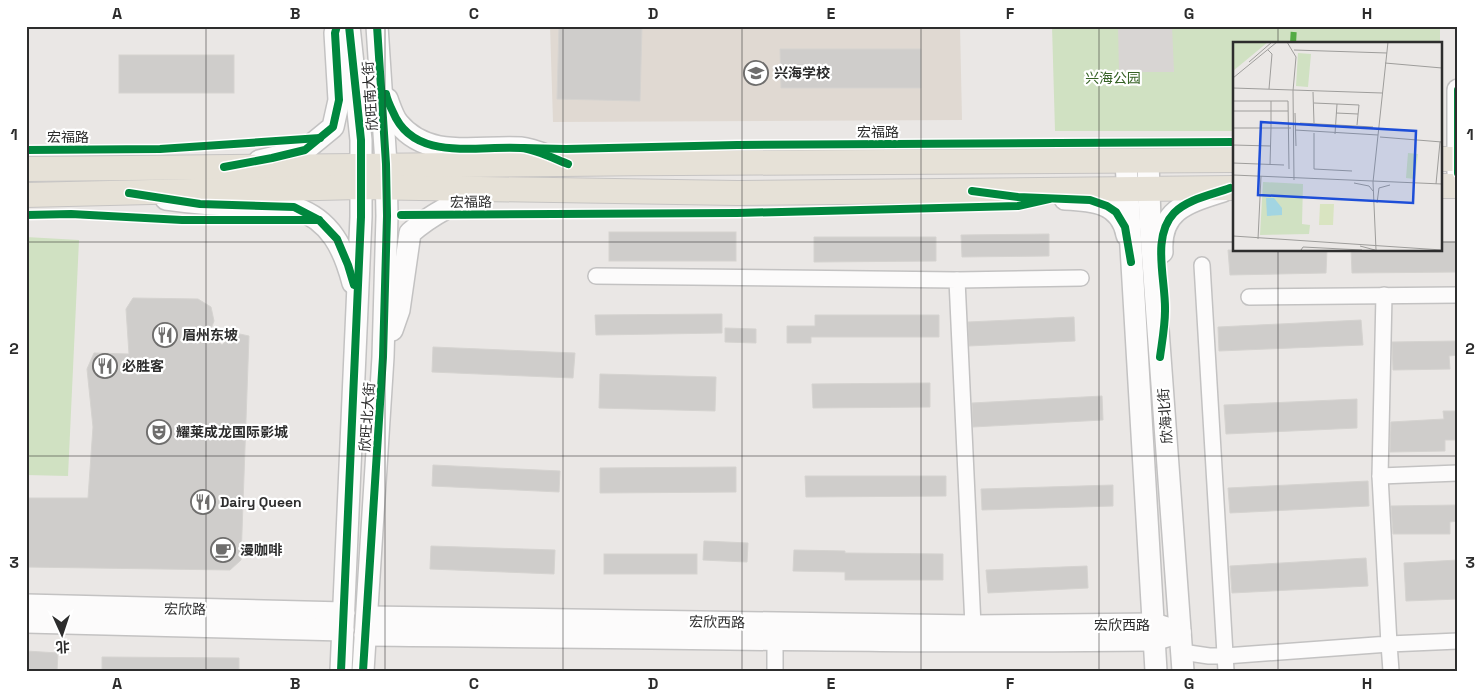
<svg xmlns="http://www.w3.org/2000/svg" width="1484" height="697" font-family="'Space Grotesk','Noto Sans SC',sans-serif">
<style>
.education{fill:#e0d9d2}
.green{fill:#d0e1c2}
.plaza{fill:#d8d5d3}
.building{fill:#cfcdcb;stroke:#d5d3d0}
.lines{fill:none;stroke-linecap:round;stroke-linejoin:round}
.street-casing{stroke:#c3c2c2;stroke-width:18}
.secondary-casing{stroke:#c3c2c2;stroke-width:24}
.primary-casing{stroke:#c6c4c3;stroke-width:26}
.street{stroke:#fcfbfb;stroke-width:15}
.secondary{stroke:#fcfbfb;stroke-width:21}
.primary{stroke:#e6e1d7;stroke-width:24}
.quiet{stroke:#54ab44;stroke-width:6;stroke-dasharray:12 6;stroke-linecap:butt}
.cycleway-casing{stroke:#fff;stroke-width:11}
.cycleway{stroke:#00873e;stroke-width:8}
.grid{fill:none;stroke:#2d2d2d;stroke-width:1;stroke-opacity:0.55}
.labels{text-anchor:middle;stroke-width:4.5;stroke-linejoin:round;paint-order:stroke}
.poi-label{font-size:14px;font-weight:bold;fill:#2d2d2d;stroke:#fff;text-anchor:start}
.park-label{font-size:14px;fill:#366225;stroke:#fff}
.street-label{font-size:14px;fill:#2d2d2d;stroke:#fff}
.inset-road{fill:none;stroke:#9e9d9b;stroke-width:1}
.view{fill:#1d4ed8;fill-opacity:0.15;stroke:#1d4ed8;stroke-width:2.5}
.inset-edge{fill:none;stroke:#2d2d2d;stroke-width:2.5}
.neatline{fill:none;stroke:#2d2d2d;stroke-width:2}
.grid-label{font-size:16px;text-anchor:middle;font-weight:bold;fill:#2d2d2d}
</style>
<rect width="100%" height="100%" fill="#eae7e5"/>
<path class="education" d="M550,26H960L962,120L553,122Z"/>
<g class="green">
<path d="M1052,26H1440V44H1234V131H1055Z"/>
<path d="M26,237L79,240L68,476L26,475Z"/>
</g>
<path class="plaza" d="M1118,26H1172L1174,72H1119Z"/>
<g class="building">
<path d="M559,26H642L640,101L557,99Z"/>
<path d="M780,49H921V88H781Z"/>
<rect x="119" y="55" width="115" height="38"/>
<rect x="609" y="232" width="127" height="29"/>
<path d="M1049,234V256L962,257L961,235Z"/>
<path d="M814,237H936V261L814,262Z"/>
<path d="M1440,242H1458V272L1352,273L1351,250H1440Z"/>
<path d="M1228,250H1327L1326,273L1230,275Z"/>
<path d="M133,298L198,299L211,307L214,321L209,334L222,345L235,333L249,336L241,560L230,570L26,567V498H88L93,427L87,369L94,353L129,354L126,309Z"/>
<path d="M722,314V333L596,335L595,315Z"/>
<path d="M815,315H939V337H811V343H787V326H815Z"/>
<path d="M1074,317L1075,341L969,346L968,322Z"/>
<path d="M1361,320L1363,345L1219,351L1218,327Z"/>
<path d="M725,328L756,329V343L725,342Z"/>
<path d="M1458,341V355L1449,356L1450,369L1393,370L1392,342Z"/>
<path d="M433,347L575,353L573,378L432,372Z"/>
<path d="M600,374L716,377L715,411L599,408Z"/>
<path d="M930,383V407L813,408L812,384Z"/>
<path d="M1102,396L1103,420L973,427L972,403Z"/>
<path d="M1357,399V428L1226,434L1224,405Z"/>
<path d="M1443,411H1458V440H1445V451L1390,452L1391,422L1444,419Z"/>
<path d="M433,465L560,471L559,492L432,486Z"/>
<path d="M736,467V492L600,493V468Z"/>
<path d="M805,476H946V496L806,497Z"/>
<path d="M1368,481L1369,506L1230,513L1228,488Z"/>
<path d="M1113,485V506L982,510L981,489Z"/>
<path d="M1458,505V521L1450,522V534H1393L1391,506Z"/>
<path d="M704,541L748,543L747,562L703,560Z"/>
<path d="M431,546L555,550L554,574L430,569Z"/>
<path d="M794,550L845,551V553L943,554V580H845V572L793,571Z"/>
<rect x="604" y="554" width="93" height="20"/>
<path d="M1366,558L1368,586L1232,593L1230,566Z"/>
<path d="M1458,560V599L1406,601L1404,563Z"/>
<path d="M1087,566L1088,588L988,593L986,570Z"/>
<path d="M26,651L58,653L57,671H26Z"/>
<path d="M102,657L239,658V671H102Z"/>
</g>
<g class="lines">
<defs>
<g id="street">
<path d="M1202,265L1226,671"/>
<path d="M596,276L957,280L973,626"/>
<path d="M957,280L1081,278"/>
<path d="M1249,297L1458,295"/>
<path d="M1380,476L1458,473"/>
<path d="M1182,652L1209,656H1225L1389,644L1380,476L1384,295"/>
<path d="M775,671V630"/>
<path d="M1391,671L1389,644L1458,641"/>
</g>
<g id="secondary">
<path d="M1458,90V173"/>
<path d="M387,99C390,107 393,117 398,123C429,161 479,145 521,148C534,149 549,157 561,161"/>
<path d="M259,161L305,150L333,127L339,100L335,33L337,26"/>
<path d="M1148,161L1150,220L1183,671"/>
<path d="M1126,162L1156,671"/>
<path d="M166,199C194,203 221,205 250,206C261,206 286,204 295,208C331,220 344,249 353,283"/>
<path d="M1065,199C1092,200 1121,202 1127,235"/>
<path d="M1162,252C1159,209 1189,202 1223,191"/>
<path d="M392,330L399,310L410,233C433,213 459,200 488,191"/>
<path d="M26,605L344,613"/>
<path d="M367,617L973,626L1154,624L1180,632"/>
<path d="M26,622L343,630"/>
<path d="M365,635C628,637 891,643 1154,640L1180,632"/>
<path d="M341,671L361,217V140L349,26"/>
<path d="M363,671L383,357L387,216L386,164L377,26"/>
</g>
<g id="primary">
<path d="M1440,159H1458"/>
<path d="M26,169C429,164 831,162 1234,160"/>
<path d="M1440,186H1458"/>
<path d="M26,195L361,187L737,193L1234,188"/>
</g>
</defs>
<use href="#street" class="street-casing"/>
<use href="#secondary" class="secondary-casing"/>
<use href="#primary" class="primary-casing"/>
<use href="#street" class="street"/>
<use href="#secondary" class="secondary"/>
<use href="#primary" class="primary"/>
<path class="quiet" d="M1293,44L1294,26"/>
<defs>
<g id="cycleway">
<path d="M1458,90V173"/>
<path d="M386,94C387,100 390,106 393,112C414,163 478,145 521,148C535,149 555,159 568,164"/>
<path d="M523,148L566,149L737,145L1234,142"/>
<path d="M26,150L160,149L320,138"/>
<path d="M224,167L272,158L305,150L333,127L339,100L335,33L337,26"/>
<path d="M972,191L1018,197L1090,200L1107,206L1116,212L1125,227L1131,262"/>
<path d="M129,193L200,204L294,207L319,220L337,239L348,265L354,285"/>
<path d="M26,215L71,214L182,220H319"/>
<path d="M401,215L737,213L1018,206L1049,199"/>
<path d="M1160,357C1162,342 1165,326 1165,311C1166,281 1151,237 1174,213C1188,199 1211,195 1230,188"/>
<path d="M341,671L361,217V140L349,26"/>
<path d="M363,671L383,357L387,216L386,164L377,26"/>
</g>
</defs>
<use href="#cycleway" class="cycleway-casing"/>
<use href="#cycleway" class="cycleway"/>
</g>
<path class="grid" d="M206,26V671M385,26V671M563,26V671M742,26V671M921,26V671M1099,26V671M1278,26V44M26,242H1234M1440,242H1458M1278,250V671M26,456H1458"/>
<defs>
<symbol id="school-ring" viewBox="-11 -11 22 22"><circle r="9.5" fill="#fff" stroke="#6f6e6d" stroke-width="1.5"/><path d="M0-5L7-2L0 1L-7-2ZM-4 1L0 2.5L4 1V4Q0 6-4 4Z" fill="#6f6e6d"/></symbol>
<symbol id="restaurant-ring" viewBox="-11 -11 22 22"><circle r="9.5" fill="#fff" stroke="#6f6e6d" stroke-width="1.5"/><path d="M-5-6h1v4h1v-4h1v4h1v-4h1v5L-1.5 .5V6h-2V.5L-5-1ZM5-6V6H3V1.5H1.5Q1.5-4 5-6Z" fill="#6f6e6d"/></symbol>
<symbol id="theatre-ring" viewBox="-11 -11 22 22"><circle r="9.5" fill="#fff" stroke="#6f6e6d" stroke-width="1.5"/><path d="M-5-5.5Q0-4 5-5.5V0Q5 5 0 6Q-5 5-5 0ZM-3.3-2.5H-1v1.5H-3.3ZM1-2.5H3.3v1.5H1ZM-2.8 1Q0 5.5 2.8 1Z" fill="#6f6e6d"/></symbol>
<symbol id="cafe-ring" viewBox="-11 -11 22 22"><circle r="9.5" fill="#fff" stroke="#6f6e6d" stroke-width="1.5"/><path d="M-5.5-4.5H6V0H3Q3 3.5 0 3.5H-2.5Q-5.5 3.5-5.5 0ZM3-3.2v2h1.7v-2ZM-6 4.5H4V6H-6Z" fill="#6f6e6d"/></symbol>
</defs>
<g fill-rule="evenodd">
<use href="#school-ring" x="742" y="59" width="28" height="28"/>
<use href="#restaurant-ring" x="151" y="321" width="28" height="28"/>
<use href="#restaurant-ring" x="91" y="352" width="28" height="28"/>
<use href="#theatre-ring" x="145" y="418" width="28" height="28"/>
<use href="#restaurant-ring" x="189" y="488" width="28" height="28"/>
<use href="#cafe-ring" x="209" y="536" width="28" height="28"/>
</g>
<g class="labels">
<g class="poi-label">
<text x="774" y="78">兴海学校</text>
<text x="182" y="340">眉州东坡</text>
<text x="122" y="371">必胜客</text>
<text x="176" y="437">耀莱成龙国际影城</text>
<text x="220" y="507">Dairy Queen</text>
<text x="240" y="555">漫咖啡</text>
</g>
<g class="park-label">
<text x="1113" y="83">兴海公园</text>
</g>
<g class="street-label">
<text transform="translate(370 96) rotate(-94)" y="5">欣旺南大街</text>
<text x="878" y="137">宏福路</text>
<text x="68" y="142">宏福路</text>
<text transform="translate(471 202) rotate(-1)" y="5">宏福路</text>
<text transform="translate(1165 416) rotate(-94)" y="5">欣海北街</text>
<text transform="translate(367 417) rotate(-86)" y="5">欣旺北大街</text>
<text transform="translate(185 609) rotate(1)" y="5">宏欣路</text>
<text transform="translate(717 622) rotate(1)" y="5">宏欣西路</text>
<text x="1122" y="630">宏欣西路</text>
</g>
</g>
<g transform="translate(1233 42)">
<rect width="209" height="209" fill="#eae7e5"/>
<path d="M0,0H35L0,29ZM65,11L78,12L75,45L63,44ZM175,111L185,112L182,137L173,136ZM30,140L70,142L69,182L77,183L76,192L27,193Z" fill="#d0e1c2"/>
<path d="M87,162H101L100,183H86Z" fill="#d9e4c1"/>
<path d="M33,156H41L49,166V173L34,174Z" fill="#a2d5e2"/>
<path class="inset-road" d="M54,0L63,15L60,49L61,138M35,8L39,12L36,47M61,8L154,11M16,20L39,0M152,21L209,26M0,36L44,0M0,46L149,51M80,50L81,81M0,59H55L56,127M81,61L104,62L102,92M104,62L126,63L124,83M0,69H55M62,71L63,104M103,71L125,72M67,81L140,85M0,86H38V59M62,88L145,93M81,91V127L119,129M147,95L209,100M0,103L38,104M0,121L51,123M37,123L38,86H58M0,133L209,142M121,141L136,144L140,149M203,142L207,100M144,161L146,146L157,143M0,194L209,208M25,197L28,134M127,204L142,208M68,208L70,205L129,208M143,208L140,140L155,0"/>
<path class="view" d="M28,80L183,89L180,161L25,153Z"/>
<rect width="209" height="209" class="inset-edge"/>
</g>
<rect width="1484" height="697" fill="none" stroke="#ffffff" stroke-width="55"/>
<g transform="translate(62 634) rotate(177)" stroke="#ffffff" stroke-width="4" paint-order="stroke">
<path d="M0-4L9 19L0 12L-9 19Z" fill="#2d2d2d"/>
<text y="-8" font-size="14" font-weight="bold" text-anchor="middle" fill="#2d2d2d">北</text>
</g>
<rect x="28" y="28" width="1428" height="642" class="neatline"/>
<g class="grid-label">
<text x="117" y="19">A</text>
<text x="295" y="19">B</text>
<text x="474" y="19">C</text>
<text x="653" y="19">D</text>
<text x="831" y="19">E</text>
<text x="1010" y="19">F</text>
<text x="1189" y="19">G</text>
<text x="1367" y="19">H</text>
<text x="14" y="140">1</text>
<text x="1470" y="140">1</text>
<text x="14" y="354">2</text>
<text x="1470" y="354">2</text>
<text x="14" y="568">3</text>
<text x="1470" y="568">3</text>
<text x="117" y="689">A</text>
<text x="295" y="689">B</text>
<text x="474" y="689">C</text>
<text x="653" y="689">D</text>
<text x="831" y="689">E</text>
<text x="1010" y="689">F</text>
<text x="1189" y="689">G</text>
<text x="1367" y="689">H</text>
</g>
</svg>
